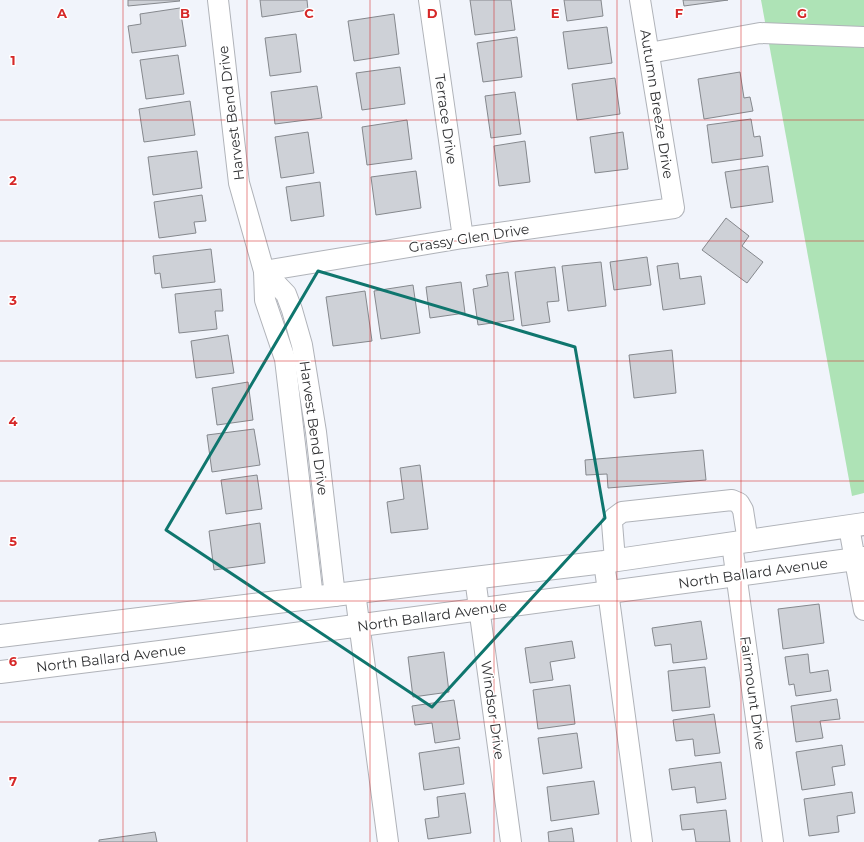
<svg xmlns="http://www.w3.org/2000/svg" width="864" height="842" font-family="Montserrat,sans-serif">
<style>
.green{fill:#aee3b6}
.building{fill:#ced1d7;stroke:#85888d}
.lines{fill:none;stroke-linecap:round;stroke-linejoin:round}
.minor-casing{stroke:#b0b3b9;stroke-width:22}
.major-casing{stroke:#b0b3b9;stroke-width:24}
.minor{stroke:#fff;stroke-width:20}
.major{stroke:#fff;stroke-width:22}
.marked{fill:none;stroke:#0f766e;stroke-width:3;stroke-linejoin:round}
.grid{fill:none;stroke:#d62828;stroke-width:1;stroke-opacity:0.55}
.labels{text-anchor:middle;stroke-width:3;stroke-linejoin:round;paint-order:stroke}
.street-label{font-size:14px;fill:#313234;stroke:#fff}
.grid-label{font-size:13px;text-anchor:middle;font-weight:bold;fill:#d62828;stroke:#fff;stroke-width:3;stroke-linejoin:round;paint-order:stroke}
</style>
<rect width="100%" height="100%" fill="#f1f4fb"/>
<path class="green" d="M761,0H864V493L852,496Z"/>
<g class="building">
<path d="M128,0H179L180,1L128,6Z"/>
<path d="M260,0H307L308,10L262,17Z"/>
<path d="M470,0H511L515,30L475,35Z"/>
<path d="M564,0H601L603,16L567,21Z"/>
<path d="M683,0H728L684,6Z"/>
<path d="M180,8L186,46L132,53L128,26L141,24L140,14Z"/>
<path d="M394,14L399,54L354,61L348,21Z"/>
<path d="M607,27L612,63L568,69L563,32Z"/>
<path d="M296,34L301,72L270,76L265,38Z"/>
<path d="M517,37L522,77L483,82L477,43Z"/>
<path d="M178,55L184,94L146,99L140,60Z"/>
<path d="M400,67L405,104L362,110L356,73Z"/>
<path d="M740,72L744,98L750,97L753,111L704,119L698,79Z"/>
<path d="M615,78L620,114L577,120L572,84Z"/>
<path d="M317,86L322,118L275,124L271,92Z"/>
<path d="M515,92L521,134L491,138L485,96Z"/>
<path d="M190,101L195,135L144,142L139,109Z"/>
<path d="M751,119L754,137L760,136L763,156L712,163L707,125Z"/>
<path d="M407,120L412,159L367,165L362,127Z"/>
<path d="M308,132L314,173L281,178L275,137Z"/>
<path d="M623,132L628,169L595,173L590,137Z"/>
<path d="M525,141L530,182L499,186L494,146Z"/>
<path d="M197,151L202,188L153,195L148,157Z"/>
<path d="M768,166L773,202L731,208L725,172Z"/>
<path d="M416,171L421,208L376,215L371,177Z"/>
<path d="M320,182L324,216L291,221L286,187Z"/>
<path d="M202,195L206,221L194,222L196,233L159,238L154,202Z"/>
<path d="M726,218L749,236L742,246L763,262L747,283L702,250Z"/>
<path d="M211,249L215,282L162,288L160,273L155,274L153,256Z"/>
<path d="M647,257L651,285L614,290L610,262Z"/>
<path d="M601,262L606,306L568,311L562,266Z"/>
<path d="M678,263L680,279L701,276L705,304L663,310L657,266Z"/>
<path d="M555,267L559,301L547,302L550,322L522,326L515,272Z"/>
<path d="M508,272L514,320L478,325L473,289L488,286L486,275Z"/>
<path d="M461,282L465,313L430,318L426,287Z"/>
<path d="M413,285L420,333L381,339L374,291Z"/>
<path d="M221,289L223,311H215L217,329L179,333L175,294Z"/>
<path d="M365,291L372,341L333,346L326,297Z"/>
<path d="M228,335L234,373L196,378L191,341Z"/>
<path d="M672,350L676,393L634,398L629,355Z"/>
<path d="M248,382L253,420L217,425L212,388Z"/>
<path d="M254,429L260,465L212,472L207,435Z"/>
<path d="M703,450L706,480L608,488L607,474L586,475L585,460Z"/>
<path d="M420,465L428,529L391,533L387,502L404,499L400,468Z"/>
<path d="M257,475L262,509L226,514L221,480Z"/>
<path d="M260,523L265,563L214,570L209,531Z"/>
<path d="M819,604L824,643L783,649L778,609Z"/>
<path d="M701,621L707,659L673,663L671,644L655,646L652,628Z"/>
<path d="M572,641L575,658L550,662L553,680L530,683L525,648Z"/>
<path d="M444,652L449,692L413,697L408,657Z"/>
<path d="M808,654L810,673L828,670L831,691L796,696L794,684L789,685L785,657Z"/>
<path d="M705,667L710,707L672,711L668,671Z"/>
<path d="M570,685L575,724L538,729L533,690Z"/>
<path d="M837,699L840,719L820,721L823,738L796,742L791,706Z"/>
<path d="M454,700L460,739L435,743L432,723L415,725L412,706Z"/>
<path d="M714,714L720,753L695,756L693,739L676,741L673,720Z"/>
<path d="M577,733L582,768L543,774L538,738Z"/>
<path d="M842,745L845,765L832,767L835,785L802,790L796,752Z"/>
<path d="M459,747L464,784L424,790L419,753Z"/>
<path d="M721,762L726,799L697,803L695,787L672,790L669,769Z"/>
<path d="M594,781L599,814L551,821L547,787Z"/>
<path d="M852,792L855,813L837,816L839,832L809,836L804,799Z"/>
<path d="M465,793L471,833L428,839L425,819L439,817L437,797Z"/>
<path d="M726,810L730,842H696L694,829L682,830L680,815Z"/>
<path d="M572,828L574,842H549L548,832Z"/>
<path d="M155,832L157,842H99V840Z"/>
</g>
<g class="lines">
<defs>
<g id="minor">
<path d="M218,0L239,183L264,271L265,300L285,359L313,598"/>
<path d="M429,0L463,238"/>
<path d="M649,53L760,33L864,37"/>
<path d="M264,271L463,238L674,208L640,0"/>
<path d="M264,271L286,294L292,310L302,345L316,432L335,596"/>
<path d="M849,527L864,610"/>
<path d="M732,544L773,842"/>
<path d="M615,560L612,523L614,518L622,512L732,500L739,503L743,510L748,542"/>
<path d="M604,562L642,842"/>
<path d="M475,578L511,842"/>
<path d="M355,592L388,842"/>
</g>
<g id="major">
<path d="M0,636L604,562L864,524"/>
<path d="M0,672L160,652L864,558"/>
</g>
</defs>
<use href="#minor" class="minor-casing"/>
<use href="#major" class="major-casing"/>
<use href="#minor" class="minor"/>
<use href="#major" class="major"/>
</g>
<path class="marked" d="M318,271L575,347L605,518L432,707L166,530Z"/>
<path class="grid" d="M123,0V842M247,0V842M370,0V842M494,0V842M617,0V842M741,0V842M0,120H864M0,241H864M0,361H864M0,481H864M0,601H864M0,722H864"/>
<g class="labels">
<g class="street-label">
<text transform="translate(657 104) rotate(81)" y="5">Autumn Breeze Drive</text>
<text transform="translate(231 113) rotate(-97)" y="5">Harvest Bend Drive</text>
<text transform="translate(446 119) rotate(82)" y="5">Terrace Drive</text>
<text transform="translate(469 238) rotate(-9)" y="5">Grassy Glen Drive</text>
<text transform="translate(314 428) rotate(82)" y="5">Harvest Bend Drive</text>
<text transform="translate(753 573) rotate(-8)" y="5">North Ballard Avenue</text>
<text transform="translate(432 616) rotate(-8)" y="5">North Ballard Avenue</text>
<text transform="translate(111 658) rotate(-7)" y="5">North Ballard Avenue</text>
<text transform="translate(753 693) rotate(82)" y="5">Fairmount Drive</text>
<text transform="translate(493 710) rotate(82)" y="5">Windsor Drive</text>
</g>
</g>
<g class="grid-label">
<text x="62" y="18">A</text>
<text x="185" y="18">B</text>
<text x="309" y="18">C</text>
<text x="432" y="18">D</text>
<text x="555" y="18">E</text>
<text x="679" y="18">F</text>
<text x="802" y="18">G</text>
<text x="13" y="65">1</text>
<text x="13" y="185">2</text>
<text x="13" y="305">3</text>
<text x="13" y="426">4</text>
<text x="13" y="546">5</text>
<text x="13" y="666">6</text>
<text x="13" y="786">7</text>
</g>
</svg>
